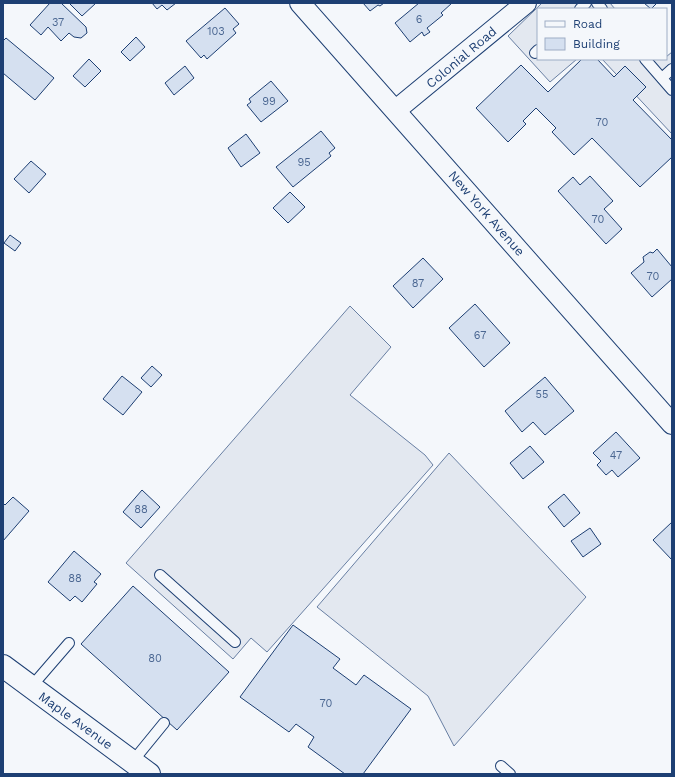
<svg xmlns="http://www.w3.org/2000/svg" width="675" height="777" font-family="'Work Sans',sans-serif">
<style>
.parking{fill:#e3e8f0;stroke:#687fa3}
.building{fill:#d5e0f0;stroke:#1d3f73}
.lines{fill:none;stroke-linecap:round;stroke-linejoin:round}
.lane-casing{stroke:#1d3f73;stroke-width:12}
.street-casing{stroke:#1d3f73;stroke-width:22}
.secondary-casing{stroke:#1d3f73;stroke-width:24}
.lane{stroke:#f4f7fb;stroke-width:10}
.street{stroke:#f4f7fb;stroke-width:20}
.secondary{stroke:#f4f7fb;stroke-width:22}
.labels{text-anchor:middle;stroke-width:3;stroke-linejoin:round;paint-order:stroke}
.number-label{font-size:11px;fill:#4b6792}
.street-label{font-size:13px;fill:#1d3f73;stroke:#f4f7fb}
</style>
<rect width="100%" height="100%" fill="#f4f7fb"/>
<g class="parking">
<path d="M542,3H610L615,9H538V59H577L550,82L508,36Z"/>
<path d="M672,52V134L602,59H666V57Z"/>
<path d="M350,306L391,347L350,395L425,455L433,465L267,652L251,638L233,659L126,563Z"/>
<path d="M449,453L586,597L454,746L428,696L317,607Z"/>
</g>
<g class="building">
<path d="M50,3H61L86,27L87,33L81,38L74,37L69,33L61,41L48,27L41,35L30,25Z"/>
<path d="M69,3H96L82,16Z"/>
<path d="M152,3H176L167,10L162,5L157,9Z"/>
<path d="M363,3H384L380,6L378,5L370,11Z"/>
<path d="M419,3H452L441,13L443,15L427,28L430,32L424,36L422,32L410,42L395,23Z"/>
<path d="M644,3H657L651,9Z"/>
<path d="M225,8L239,24L233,29L236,33L207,59L204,55L201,58L186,41Z"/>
<path d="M136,37L145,47L130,61L121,52Z"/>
<path d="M6,38L54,78L35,100L3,73V41Z"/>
<path d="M89,59L101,71L85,87L73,76Z"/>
<path d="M582,59H597L614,77L625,66L646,87L633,100L672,140V157L640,187L592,138L574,155L552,132L556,128L536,108L523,121L526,124L508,142L476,108L521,65L548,92Z"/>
<path d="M185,66L194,78L174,95L165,83Z"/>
<path d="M271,81L288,101L261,122L247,105L251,102L249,99Z"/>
<path d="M321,131L335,148L329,153L331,156L293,187L276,167Z"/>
<path d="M246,134L260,153L241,167L228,148Z"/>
<path d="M31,161L46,174L29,193L14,179Z"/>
<path d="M590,176L613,201L604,209L622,229L606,244L558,191L573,177L580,185Z"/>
<path d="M290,192L305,207L288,223L273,208Z"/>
<path d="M10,235L21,243L15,251L4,243Z"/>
<path d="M657,249L672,267V279L652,297L631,273L644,262L643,257L650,252L653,253Z"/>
<path d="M423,258L443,279L413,308L393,286Z"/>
<path d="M475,304L510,343L484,367L449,328Z"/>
<path d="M152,366L162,375L151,387L141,378Z"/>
<path d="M122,376L142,392L123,415L103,399Z"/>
<path d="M545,377L574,411L545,435L533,422L522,432L505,411Z"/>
<path d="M616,432L640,458L618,477L612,470L606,475L597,465L601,461L593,453Z"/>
<path d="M530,446L544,462L523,479L510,463Z"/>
<path d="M142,490L160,507L141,528L123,512Z"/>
<path d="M564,494L580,513L564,527L548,507Z"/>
<path d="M13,497L29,511L3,541V503L5,505Z"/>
<path d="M672,522V560L653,540Z"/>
<path d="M590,528L601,544L583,557L571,541Z"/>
<path d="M74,551L101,574L94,582L97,584L82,602L75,596L70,601L48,582Z"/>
<path d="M133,586L229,672L177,730L81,644Z"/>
<path d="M293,625L340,659L333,668L356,685L364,675L411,709L363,774H345L308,747L314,737L296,724L289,732L240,697Z"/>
</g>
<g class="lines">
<defs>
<g id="lane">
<path d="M597,3L602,9"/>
<path d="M580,9L586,3"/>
<path d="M535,53L538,50"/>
<path d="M645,59L672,90"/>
<path d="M662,78L672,69"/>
<path d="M160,575L235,642"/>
<path d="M31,687L69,643"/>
<path d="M133,761L164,723"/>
<path d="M501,766L510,774"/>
</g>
<g id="street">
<path d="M300,3L672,424"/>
<path d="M396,110L526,3"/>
</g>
<path id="secondary" d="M3,666L149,774"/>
</defs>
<use href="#lane" class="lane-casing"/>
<use href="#street" class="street-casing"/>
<use href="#secondary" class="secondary-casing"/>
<use href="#lane" class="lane"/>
<use href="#street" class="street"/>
<use href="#secondary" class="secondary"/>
</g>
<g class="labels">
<g class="number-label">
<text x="419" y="23">6</text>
<text x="58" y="26">37</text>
<text x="216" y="35">103</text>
<text x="269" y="105">99</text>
<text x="602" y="126">70</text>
<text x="304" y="166">95</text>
<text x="598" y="223">70</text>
<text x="653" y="280">70</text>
<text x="418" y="287">87</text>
<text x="480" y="339">67</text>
<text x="542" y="398">55</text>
<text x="616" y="459">47</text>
<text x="141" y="513">88</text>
<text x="75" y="582">88</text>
<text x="155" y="662">80</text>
<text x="326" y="707">70</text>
</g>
<g class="street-label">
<text transform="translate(461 57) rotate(-40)" y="5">Colonial Road</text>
<text transform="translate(487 213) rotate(49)" y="5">New York Avenue</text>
<text transform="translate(76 720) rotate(36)" y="5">Maple Avenue</text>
</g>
</g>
<rect width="675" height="777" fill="none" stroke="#1d3f73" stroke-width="8"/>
<rect x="537" y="8" width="130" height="52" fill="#f4f7fb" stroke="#9eadc5"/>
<rect x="545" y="21" width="20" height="6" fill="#f4f7fb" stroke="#9eadc5"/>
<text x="573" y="28" font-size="12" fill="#1d3f73">Road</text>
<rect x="545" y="38" width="20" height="12" fill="#d5e0f0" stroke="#9eadc5"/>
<text x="573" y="48" font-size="12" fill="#1d3f73">Building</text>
</svg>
